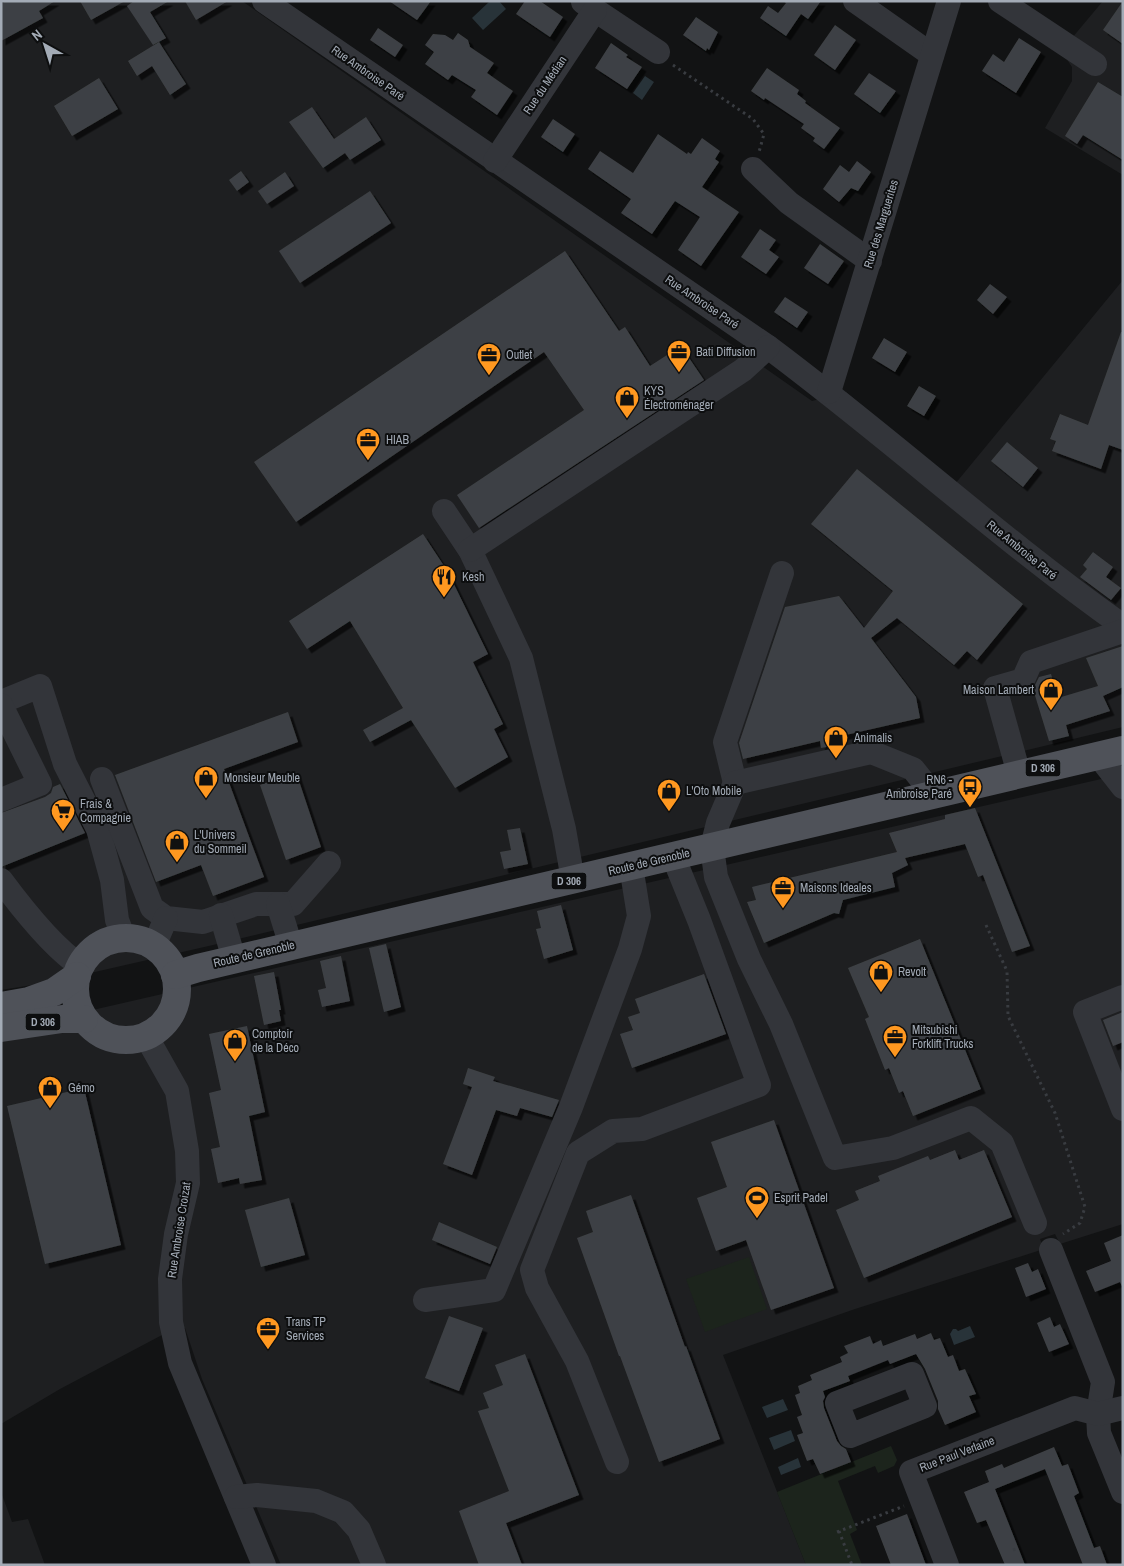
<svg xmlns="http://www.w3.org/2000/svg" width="1124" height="1566" font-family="'Archivo Narrow',sans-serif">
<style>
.built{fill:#1e1f21}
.green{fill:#1c241c}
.water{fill:#283339}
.building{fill:#3e4144;filter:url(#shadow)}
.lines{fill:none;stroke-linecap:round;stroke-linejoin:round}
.path{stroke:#393c41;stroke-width:3;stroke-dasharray:2.5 4;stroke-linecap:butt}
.minor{stroke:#33353a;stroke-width:24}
.major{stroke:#4f5259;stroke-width:28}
.labels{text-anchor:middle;stroke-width:4;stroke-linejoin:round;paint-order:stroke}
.shield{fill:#0d0e0f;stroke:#767c84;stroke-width:1}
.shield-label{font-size:11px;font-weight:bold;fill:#a3abb6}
.street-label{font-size:12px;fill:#a3abb6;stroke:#0d0e0f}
.poi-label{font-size:12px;fill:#a3abb6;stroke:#0d0e0f;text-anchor:start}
</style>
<defs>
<filter id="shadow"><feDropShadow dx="4.5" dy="4.5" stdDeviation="0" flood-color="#0009"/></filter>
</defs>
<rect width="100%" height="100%" fill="#121314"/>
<g class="built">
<path d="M1,1H242L812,401L846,392L955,484L1123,280V727L213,945L51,982L1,990Z"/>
<path d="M1103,1H1123V175L1045,128L1072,81V67L1062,52L1072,38Z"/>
<path d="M1123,774V1224L1060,1244L1055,1234L1040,1239L1044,1249L855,1309L723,1355L806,1565H281L202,1379L185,1328L162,1335L60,1389L1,1424V1031Z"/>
<path d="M1,1492L12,1522L28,1519L45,1565H1Z"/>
</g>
<g class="green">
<path d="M749,1257L767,1309L705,1332L686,1279Z"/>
<path d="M891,1446L897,1460L894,1466L878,1473L875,1466L838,1481L857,1530L850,1534L862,1565H806L777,1492Z"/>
</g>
<g class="water">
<path d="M490,1H499L506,9L483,30L472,18Z"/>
<path d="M645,76L654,82L642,100L633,93Z"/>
<path d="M970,1326L975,1337L954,1345L950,1334L953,1329H956L958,1331Z"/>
<path d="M783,1399L788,1410L767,1418L762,1407Z"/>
<path d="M791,1430L795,1441L774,1450L769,1438Z"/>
<path d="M798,1458L801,1467L781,1475L778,1467Z"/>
</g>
<g class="building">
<path d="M6,1H55L39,11L43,18L1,41V4Z"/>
<path d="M80,1H125L91,20Z"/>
<path d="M134,1H169L150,12L166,38L153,45L127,6Z"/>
<path d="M185,1H228L196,20Z"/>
<path d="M389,1H431L417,20Z"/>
<path d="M525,1H540L563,17L550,37L516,14Z"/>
<path d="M783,1H821L808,19L801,14L786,36L760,18L768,6L778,13L786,3Z"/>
<path d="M1123,1V44L1103,30Z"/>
<path d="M696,17L718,32L709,50L707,48L706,51L683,35Z"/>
<path d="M835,25L856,40L835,70L814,55Z"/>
<path d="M378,28L403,45L395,57L370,40Z"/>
<path d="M458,33L468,40L470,47L494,63L487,73L513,91L497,115L471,97L476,90L452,75L448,80L425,64L434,52L425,45L433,34L445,35L453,40Z"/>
<path d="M1019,38L1041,52L1016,93L982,71L993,54L1004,62Z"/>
<path d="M159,42L186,84L170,95L152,66L137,76L128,61Z"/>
<path d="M611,43L628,55L626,57L642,67L627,89L595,68Z"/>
<path d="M767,68L799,90L797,94L806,101L805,103L840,128L824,149L813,141L815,138L801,128L804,124L765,98L764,100L751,91Z"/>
<path d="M869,73L896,91L880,113L854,94Z"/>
<path d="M99,78L118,109L72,136L54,106Z"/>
<path d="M1098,82L1123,97V160L1083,135L1077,144L1065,136Z"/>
<path d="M312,107L334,139L366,117L381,140L350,160L345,153L323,168L289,122Z"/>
<path d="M553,119L575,134L563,152L541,137Z"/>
<path d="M658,134L687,154L688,152L691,154L702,138L720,151L715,159L719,162L702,187L739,212L701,266L678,250L700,217L675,201L652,234L621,213L631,199L588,169L600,151L633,173Z"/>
<path d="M857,161L871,172L858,191L851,188L839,202L823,189L840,165L849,172Z"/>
<path d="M241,171L249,182L237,191L229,180Z"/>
<path d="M285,172L294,186L267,204L258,191Z"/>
<path d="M370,191L391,223L300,283L279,251Z"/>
<path d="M760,229L776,240L769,250L779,257L766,274L741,257Z"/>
<path d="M820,244L844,261L828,284L804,268Z"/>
<path d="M565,251L619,331L625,327L650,366L681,346L704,380L479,528L457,495L584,410L544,352L296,522L254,462Z"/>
<path d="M990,284L1007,297L993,314L977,300Z"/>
<path d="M785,297L808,312L797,328L774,312Z"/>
<path d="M1121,332H1123V450L1109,445L1101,469L1052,451L1056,441L1050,439L1060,414L1088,425Z"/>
<path d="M884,338L907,352L895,372L872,358Z"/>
<path d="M919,386L936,396L924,416L907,406Z"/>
<path d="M1007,442L1038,468L1023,487L991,461Z"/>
<path d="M857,469L1023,604L977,660L967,651L954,665L897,618L871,638L916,697L920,718L837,737L838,745L821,748L820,741L743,759L739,743L785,607L839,596L864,628L893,591L811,524Z"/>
<path d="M423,534L448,572L488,654L473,662L503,724L494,729L508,757L455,788L411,720L370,742L363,730L403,708L350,621L307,649L289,621Z"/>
<path d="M1093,552L1113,567L1106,577L1121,588L1111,600L1080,577L1087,569L1083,565Z"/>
<path d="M1123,646V687L1103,696L1110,711L1066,725L1069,736L1049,741L1033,689L1039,677L1051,674L1058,698L1098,686L1086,658Z"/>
<path d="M288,712L298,742L224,769L264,877L213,896L201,865L156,882L115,775Z"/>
<path d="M296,772L321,847L286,860L260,785Z"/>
<path d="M60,784L85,833L1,867V813L45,797L51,793L53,787Z"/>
<path d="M975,808L1030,946L1012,952L983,875L978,877L965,844L905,858L908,865L892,873L895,887L843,900L839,914L834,913L764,943L747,902L756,900L752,887L897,852L889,833L945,819V815Z"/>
<path d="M520,828L528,864L504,869L500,852L511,850L507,830Z"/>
<path d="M561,905L573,950L544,959L536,929L541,928L537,911Z"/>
<path d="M920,939L981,1089L913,1116L903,1091L899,1093L889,1068L885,1070L865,1019L869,1017L848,968Z"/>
<path d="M386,944L401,1007L384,1012L369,948Z"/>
<path d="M341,956L350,1001L322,1007L318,990L326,988L320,961Z"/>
<path d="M274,972L281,1010H279L281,1021L264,1025L254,976Z"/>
<path d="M704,974L726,1034L632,1068L620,1034L633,1030L628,1017L640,1013L635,999Z"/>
<path d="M1123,1012V1042L1113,1046L1103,1020Z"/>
<path d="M247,1026L265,1112L249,1116L262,1180L240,1184L239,1178L218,1183L211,1149L220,1147L209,1093L221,1090L209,1034Z"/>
<path d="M468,1068L495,1077L493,1081L559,1100L552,1117L520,1108L517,1116L496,1110L472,1175L443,1164L472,1087L463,1084Z"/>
<path d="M84,1088L121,1245L45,1264L7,1106Z"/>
<path d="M774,1120L834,1288L771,1310L746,1240L716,1251L697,1198L727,1187L711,1142Z"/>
<path d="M955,1150L959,1160L984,1150L1012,1217L864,1278L836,1210L859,1200L855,1191L880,1181L878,1176L928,1156L930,1160Z"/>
<path d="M631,1195L685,1347L686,1346L720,1439L659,1462L620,1356H619L577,1238L593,1232L586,1211Z"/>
<path d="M289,1198L305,1255L261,1267L245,1210Z"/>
<path d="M439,1222L497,1247L490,1264L432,1240Z"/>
<path d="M1123,1235V1288L1120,1282L1095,1292L1086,1271L1111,1261L1104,1243Z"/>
<path d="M1028,1263L1032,1272L1038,1269L1046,1289L1026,1297L1015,1268Z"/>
<path d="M449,1316L483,1328L459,1391L425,1378Z"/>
<path d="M1050,1317L1054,1327L1060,1324L1069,1344L1049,1352L1037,1323Z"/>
<path d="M931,1333L934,1340L940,1338L948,1357L953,1355L959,1371L965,1369L976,1394L969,1396L976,1412L945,1425L938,1409V1401L925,1369L916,1354L890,1364L888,1360L848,1376L850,1381L823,1391L825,1397L823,1401L824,1408L837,1441L841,1446L846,1449L851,1462L820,1474L813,1459L807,1461L797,1435L803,1433L797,1417L802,1415L795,1395L800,1393L798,1386L812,1380L810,1375L842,1362L840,1357L848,1353L844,1346L870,1336L873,1344L881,1340L883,1346L915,1334L917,1339Z"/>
<path d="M525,1354L579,1495L506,1523L522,1565H479L459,1511L509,1491L478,1411L489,1408L483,1393L503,1385L495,1365Z"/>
<path d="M1054,1447L1062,1466L1068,1464L1079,1493L1074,1496L1094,1548L1100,1546L1107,1565H1083L1045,1469L995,1489L1025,1565H1005L986,1520L977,1523L964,1492L989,1482L985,1471L1002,1464L1004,1468Z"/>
<path d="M907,1514L914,1533L926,1565H891L876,1526Z"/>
</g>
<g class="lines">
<g class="path">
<path d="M673,65L753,119L764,134L759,152"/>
<path d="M986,925L1007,971L1008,1016L1055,1113L1085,1207L1080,1223L1063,1234"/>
<path d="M839,1531L852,1565"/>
<path d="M837,1532L904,1506"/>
<path d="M1013,1550L1018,1548"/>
</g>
<g class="minor">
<path d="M264,1L768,347C889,437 1000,539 1123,626"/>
<path d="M855,1L932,55"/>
<path d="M1000,1L1095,64"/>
<path d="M583,2L658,52"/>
<path d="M495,161L595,10"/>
<path d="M753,169L789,203L870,261"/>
<path d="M829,392L949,1"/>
<path d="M444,511L470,550L521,658L564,829L573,880"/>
<path d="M470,550L743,370L768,347"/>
<path d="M1,702L40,686L65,764L98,829L112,880L117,920L124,938"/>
<path d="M1,705L40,784L1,800"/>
<path d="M1098,755L1123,787"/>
<path d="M1019,774L995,688L1023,680L1031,662L1123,631"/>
<path d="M102,779L152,908L166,918L203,922L256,904H293L329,863"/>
<path d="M735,783L725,742L782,573"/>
<path d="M933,794L913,769L871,752L735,783L718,823L712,847L716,877L749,959L781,1024L835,1158L893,1148L971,1118L1002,1143L1035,1223"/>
<path d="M1,880C21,907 53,948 81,966"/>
<path d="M278,904L291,946"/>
<path d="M221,915L234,959"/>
<path d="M154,946L166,918"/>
<path d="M1123,997L1085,1012L1123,1109"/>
<path d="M146,1036L177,1091L187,1151L188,1183L176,1234L170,1279L171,1322L180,1363L264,1565"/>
<path d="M1051,1250L1103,1382L1098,1414L1099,1433L1123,1492"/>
<path d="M425,1300L494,1290L571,1107L630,949L639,916L631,866"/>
<path d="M912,1374L925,1406L850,1436L837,1403Z"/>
<path d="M617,1462L577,1361L537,1288L532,1270L578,1153L613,1131L642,1129L759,1085L699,920L673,856"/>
<path d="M236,1497L257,1495L316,1501L343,1512L359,1530L374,1565"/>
<path d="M947,1565L911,1472L1075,1408L1098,1414L1123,1408"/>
</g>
<g class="major">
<circle cx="126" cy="989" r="51"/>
<path d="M175,975L198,968L1123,750"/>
<path d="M1,1006L29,1001L54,992L77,976"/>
<path d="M1,1028L62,1019H84"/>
</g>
</g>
<defs>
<symbol id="office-pin" viewBox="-11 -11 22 30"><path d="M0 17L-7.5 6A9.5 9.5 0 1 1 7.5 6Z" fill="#ff9820" stroke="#0d0e0f"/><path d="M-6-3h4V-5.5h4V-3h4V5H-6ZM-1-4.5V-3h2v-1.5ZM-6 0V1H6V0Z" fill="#111"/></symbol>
<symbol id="shop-pin" viewBox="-11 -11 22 30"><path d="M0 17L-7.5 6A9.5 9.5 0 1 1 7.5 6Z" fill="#ff9820" stroke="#0d0e0f"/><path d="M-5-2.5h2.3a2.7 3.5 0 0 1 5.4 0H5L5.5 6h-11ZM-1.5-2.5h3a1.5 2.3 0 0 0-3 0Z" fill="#111"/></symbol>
<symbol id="restaurant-pin" viewBox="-11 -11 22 30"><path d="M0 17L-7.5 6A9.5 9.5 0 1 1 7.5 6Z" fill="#ff9820" stroke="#0d0e0f"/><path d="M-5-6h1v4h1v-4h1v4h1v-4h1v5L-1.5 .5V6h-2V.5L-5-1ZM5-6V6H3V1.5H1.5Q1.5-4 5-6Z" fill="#111"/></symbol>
<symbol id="bus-pin" viewBox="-11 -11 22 30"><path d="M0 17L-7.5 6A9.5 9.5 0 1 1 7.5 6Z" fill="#ff9820" stroke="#0d0e0f"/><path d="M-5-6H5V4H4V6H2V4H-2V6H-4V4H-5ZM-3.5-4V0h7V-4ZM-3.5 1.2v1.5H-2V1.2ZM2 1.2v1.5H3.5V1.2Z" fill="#111"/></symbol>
<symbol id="supermarket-pin" viewBox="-11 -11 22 30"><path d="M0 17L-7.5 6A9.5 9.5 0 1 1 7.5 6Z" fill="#ff9820" stroke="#0d0e0f"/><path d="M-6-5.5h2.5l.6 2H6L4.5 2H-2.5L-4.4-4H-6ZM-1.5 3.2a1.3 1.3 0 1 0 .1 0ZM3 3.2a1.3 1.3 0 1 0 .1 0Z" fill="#111"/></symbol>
<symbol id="stadium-pin" viewBox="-11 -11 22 30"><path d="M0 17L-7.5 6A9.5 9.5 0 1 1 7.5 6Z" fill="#ff9820" stroke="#0d0e0f"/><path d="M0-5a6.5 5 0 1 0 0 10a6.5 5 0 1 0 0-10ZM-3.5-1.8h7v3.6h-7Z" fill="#111"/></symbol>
</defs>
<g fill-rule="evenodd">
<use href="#office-pin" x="665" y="338" width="28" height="38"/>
<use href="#office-pin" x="475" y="341" width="28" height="38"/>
<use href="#shop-pin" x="613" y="384" width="28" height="38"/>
<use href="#office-pin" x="354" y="426" width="28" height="38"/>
<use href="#restaurant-pin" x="430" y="563" width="28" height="38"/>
<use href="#shop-pin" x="1037" y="676" width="28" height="38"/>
<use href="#shop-pin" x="822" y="724" width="28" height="38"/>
<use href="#shop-pin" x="192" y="764" width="28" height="38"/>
<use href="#bus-pin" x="956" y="773" width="28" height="38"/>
<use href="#shop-pin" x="655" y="777" width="28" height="38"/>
<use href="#supermarket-pin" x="49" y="797" width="28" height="38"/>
<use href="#shop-pin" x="163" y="828" width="28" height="38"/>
<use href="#office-pin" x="769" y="874" width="28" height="38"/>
<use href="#shop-pin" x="867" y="958" width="28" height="38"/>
<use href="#office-pin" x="881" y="1023" width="28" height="38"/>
<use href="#shop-pin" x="221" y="1027" width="28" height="38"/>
<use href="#shop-pin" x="36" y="1074" width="28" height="38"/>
<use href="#stadium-pin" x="743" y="1184" width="28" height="38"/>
<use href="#office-pin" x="254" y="1315" width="28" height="38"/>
</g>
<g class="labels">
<g class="shield">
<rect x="1025.5" y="759.5" width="35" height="17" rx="4"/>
<rect x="551.5" y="872.5" width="35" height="17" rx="4"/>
<rect x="25.5" y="1013.5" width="35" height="17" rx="4"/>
</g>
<g class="shield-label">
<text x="1043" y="772">D 306</text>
<text x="569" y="885">D 306</text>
<text x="43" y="1026">D 306</text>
</g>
<g class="street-label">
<text transform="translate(368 73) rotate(35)" y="4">Rue Ambroise Paré</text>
<text transform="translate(545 85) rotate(-56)" y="4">Rue du Médian</text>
<text transform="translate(881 224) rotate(-73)" y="4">Rue des Marguerites</text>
<text transform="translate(702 302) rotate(34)" y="4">Rue Ambroise Paré</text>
<text transform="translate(1022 550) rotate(39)" y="4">Rue Ambroise Paré</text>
<text transform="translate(649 862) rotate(-13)" y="4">Route de Grenoble</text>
<text transform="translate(254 954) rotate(-13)" y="4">Route de Grenoble</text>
<text transform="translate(179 1230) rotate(-81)" y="4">Rue Ambroise Croizat</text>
<text transform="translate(957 1454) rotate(-21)" y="4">Rue Paul Verlaine</text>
</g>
<g class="poi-label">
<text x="696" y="356">Bati Diffusion</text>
<text x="506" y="359">Outlet</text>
<text x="644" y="395">KYS<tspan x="644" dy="14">Électroménager</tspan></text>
<text x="386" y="444">HIAB</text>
<text x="462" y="581">Kesh</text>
<text x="1034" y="694" text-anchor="end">Maison Lambert</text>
<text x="854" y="742">Animalis</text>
<text x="224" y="782">Monsieur Meuble</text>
<text x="952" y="784" text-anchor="end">RN6 -<tspan x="952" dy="14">Ambroise Paré</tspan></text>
<text x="686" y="795">L'Oto Mobile</text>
<text x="80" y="808">Frais &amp;<tspan x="80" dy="14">Compagnie</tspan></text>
<text x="194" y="839">L'Univers<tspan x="194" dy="14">du Sommeil</tspan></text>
<text x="800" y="892">Maisons Ideales</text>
<text x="898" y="976">Revolt</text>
<text x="912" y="1034">Mitsubishi<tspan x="912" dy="14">Forklift Trucks</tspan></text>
<text x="252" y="1038">Comptoir<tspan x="252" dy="14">de la Déco</tspan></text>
<text x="68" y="1092">Gémo</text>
<text x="774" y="1202">Esprit Padel</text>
<text x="286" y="1326">Trans TP<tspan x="286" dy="14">Services</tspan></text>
</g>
</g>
<rect width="1124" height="1566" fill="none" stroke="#a3abb6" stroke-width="5"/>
<g transform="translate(45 45) rotate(321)" stroke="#0d0e0f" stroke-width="4" paint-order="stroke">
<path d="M0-4L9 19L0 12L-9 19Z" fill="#a3abb6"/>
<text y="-8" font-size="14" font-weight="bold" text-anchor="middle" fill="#a3abb6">N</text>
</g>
</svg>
